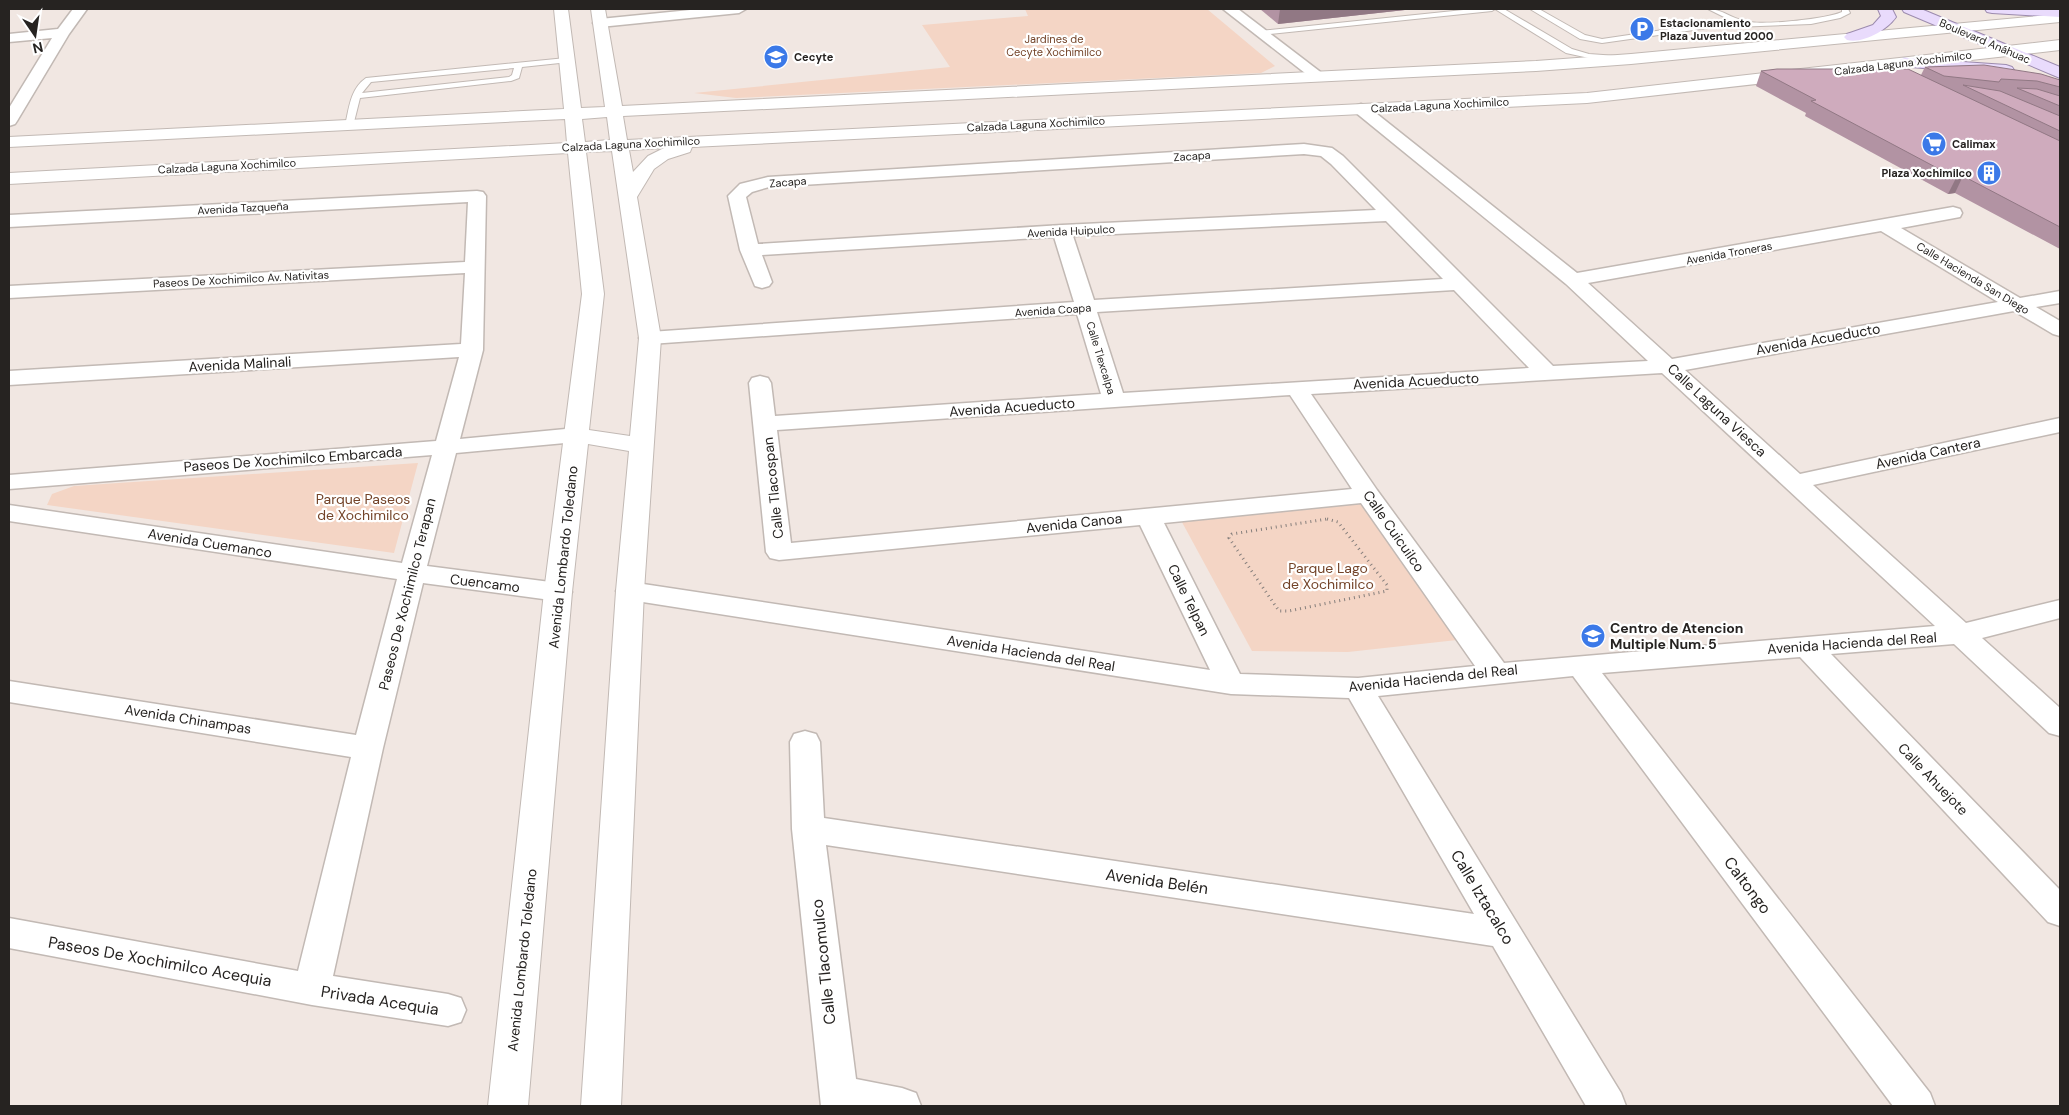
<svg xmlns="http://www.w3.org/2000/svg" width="2069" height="1115" font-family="'DM Sans',sans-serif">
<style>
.green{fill:#f4d5c5}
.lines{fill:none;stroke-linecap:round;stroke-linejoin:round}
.service-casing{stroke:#c2b9b4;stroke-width:2}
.minor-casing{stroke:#c2b9b4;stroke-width:3}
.secondary-casing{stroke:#c2b9b4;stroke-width:2}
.primary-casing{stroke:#9c8bae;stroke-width:2}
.path{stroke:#867f7c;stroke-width:3;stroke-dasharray:1 4;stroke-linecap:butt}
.service{fill:#fff;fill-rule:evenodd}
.minor{fill:#fff;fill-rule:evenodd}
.secondary{fill:#fff;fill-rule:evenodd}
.primary{fill:#e9dbfc;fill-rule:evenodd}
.wall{fill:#b293a3}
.shaded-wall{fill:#917884}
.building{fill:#cfabbd;stroke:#917884}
.labels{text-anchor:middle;stroke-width:4.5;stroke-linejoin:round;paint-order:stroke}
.far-poi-label{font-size:11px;font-weight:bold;fill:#262321;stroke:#fff;text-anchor:start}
.far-park-label{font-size:11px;fill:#734328;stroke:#fff}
.far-street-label{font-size:11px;fill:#262321;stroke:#fff}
.street-label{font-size:14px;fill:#262321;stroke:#fff}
.park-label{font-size:14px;fill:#734328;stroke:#fff}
.poi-label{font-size:14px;font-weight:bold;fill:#262321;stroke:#fff;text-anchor:start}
.near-street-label{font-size:16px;fill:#262321;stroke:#fff}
</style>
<rect width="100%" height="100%" fill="#f1e7e2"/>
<g class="green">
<path d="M1025,9H1207L1275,66L1261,73L736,98L694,93L950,67L922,25L1028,16Z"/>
<path d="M418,463L394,553L47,505L52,494L74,486Z"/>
<path d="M1368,495L1457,640L1348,652L1252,651L1177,513Z"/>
</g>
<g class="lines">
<defs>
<g id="service">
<path d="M1473,9H1504L1572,49L1589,54L1617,56L1621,58L1617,60L1589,58L1566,53L1495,9L1492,11L1260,35L1256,33L1260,31Z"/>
<path d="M1530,9H1539L1585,35L1602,39L1690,26L1734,22L1708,9C1722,9 1731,18 1744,21C1761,26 1826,19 1842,12V9H1848L1850,13L1840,18L1811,24L1708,28L1602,43L1580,39Z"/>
<path d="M566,58H569V62L522,67L519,78L511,81L360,98L353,126L349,129L345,126C349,109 350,89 366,78ZM514,68L512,75L509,77L362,93L371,82Z"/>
</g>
<g id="minor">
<path d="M73,9H87L69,34L17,121L15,124L9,126V108L52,38L9,42V34L58,29Z"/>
<path d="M700,9H746L739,13L600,27L593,23L600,19Z"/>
<path d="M1223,9H1238L1327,77L1324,80H1314Z"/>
<path d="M1361,104L1367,106L1577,273L1953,207L1960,209L1962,213L1960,217L1901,228L2020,298L2060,291V303L2036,307L2060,321V336L2053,334L2014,311L1685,370L1800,474L2060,418V432L1813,485L1966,623L2060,600V618L1982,638L2060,708V736L2049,733L1954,644L1831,654L2060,890V926L2048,922L1800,657L1602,673L1930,1093L1935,1106H1893L1573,676L1378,696L1621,1093L1626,1106H1586L1493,946L826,845L856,1079L902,1088L916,1093L921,1106H821L792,829L790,742L794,734L805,731L816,734L820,742L824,818L1474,914L1349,698L1231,694L630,600L620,597L616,591L620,585L630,582L1210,670L1140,525L779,560L770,558L766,552L749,383L752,378L760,376L768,378L771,383L775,416L1101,394L1077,314L650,344L642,343L639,338L642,333L650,332L1074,302L1054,237L762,255L772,282L769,286L762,288L755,286L740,250L728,196L740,184L768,177L1304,144L1332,148L1343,156L1553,366L1648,361L1566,284L1355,112L1353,109L1355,106ZM1304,154L1321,156L1331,164L1376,210L1062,225L758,244L746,197L752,192L769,187ZM1386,221L1443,279L1094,300L1073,236ZM1881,231L1998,302L1672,359L1588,283ZM1454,290L1529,368L1123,393L1097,312ZM1662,373L1935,626L1504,663L1377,490L1311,394ZM1290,395L1352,489L791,543L777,430ZM1361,503L1475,666L1358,678L1240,674L1164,523Z"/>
<path d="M477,191L483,192L486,196L483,350L460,439L576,428L584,430L588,435L584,440L576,442L456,453L427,566L558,583L568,586L572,592L568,598L558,601L423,583L383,748L333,976L448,994L461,998L466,1010L461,1022L448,1026L312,1005L9,948V918L298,971L351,757L9,702V681L356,735L397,579L9,521V505L402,563L432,455L9,489V475L436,441L459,357L9,385V371L461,344L465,273L9,298V286L465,262L468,202L9,227V215Z"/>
</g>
<path id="secondary" d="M554,9H568L581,108L605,107L591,9H605L622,106L1536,61L1631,54L2060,14V22L1631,64L1536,71L623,116L627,140L1587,93L2060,40V50L1587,103L692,147L690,152L668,159L654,169L637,197L661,338L644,591L621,1106H581L616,591L629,451L588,444L572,592L528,1106H488L544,592L582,294L568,153L9,184V173L567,143L565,119L9,147V137L564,109ZM607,117L610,140L585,142L582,119ZM664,148L648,156L633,172L629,150ZM612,151L639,338L630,436L589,430L604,294L586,152Z"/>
<g id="primary">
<path d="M1878,9H1892L1896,17C1887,30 1863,44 1847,40L1844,37L1847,34L1873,25L1881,16Z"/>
<path d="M1902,9H1921L2060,67V78L1904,12Z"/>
<path d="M1985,9H2060V17L1992,13L1987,12Z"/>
<path d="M1905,58L2006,65L2012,67L2014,70L2012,73L2006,75L1899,66L1897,63L1899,60Z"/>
</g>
</defs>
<use href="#service" class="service-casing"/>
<use href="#minor" class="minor-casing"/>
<use href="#secondary" class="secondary-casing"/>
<use href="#primary" class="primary-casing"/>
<path class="path" d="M1327,519L1338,522L1387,585V591L1289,611H1279L1229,538L1232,534Z"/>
<use href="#service" class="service"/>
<use href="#minor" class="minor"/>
<use href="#secondary" class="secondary"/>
<use href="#primary" class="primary"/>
</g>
<g class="wall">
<path d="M1260,9H1414L1278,24Z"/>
<path d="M1925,67L2060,80V249L1955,193L1948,194L1805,116L1806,113L1756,86L1761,71L1921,75Z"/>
</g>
<g class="shaded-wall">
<path d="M1280,9H1414L1278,24Z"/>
<path d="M1963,176L1955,193L1948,194L1956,178Z"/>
</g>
<g class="building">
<path d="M1984,65L2041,74L2060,80V87L2037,81L2001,79L1999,82L1944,76L1925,67Z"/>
<path d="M1777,69H1908L2060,141V227L1963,176L1956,178L1811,101L1816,100L1761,71Z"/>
<path d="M1963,85L2000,91L2060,116V131Z"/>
<path d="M2017,88L2037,89L2060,96V106Z"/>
</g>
<defs>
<symbol id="parking-disc" viewBox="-11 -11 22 22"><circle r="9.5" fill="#3b79e8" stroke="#fff"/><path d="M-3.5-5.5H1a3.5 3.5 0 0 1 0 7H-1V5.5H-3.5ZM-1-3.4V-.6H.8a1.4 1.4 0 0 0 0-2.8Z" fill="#fff"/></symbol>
<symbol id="school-disc" viewBox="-11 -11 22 22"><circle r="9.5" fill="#3b79e8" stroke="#fff"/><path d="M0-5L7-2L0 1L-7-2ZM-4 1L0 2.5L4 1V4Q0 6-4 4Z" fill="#fff"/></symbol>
<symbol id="supermarket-disc" viewBox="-11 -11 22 22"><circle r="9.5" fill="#3b79e8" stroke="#fff"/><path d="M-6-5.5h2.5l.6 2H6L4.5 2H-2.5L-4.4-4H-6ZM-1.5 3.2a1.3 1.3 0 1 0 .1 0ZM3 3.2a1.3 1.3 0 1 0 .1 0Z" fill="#fff"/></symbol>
<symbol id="building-disc" viewBox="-11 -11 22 22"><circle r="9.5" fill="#3b79e8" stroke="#fff"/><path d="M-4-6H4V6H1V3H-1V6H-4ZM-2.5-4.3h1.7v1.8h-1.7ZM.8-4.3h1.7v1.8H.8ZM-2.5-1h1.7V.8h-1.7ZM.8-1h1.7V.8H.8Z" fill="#fff"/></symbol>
</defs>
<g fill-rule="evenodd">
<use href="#parking-disc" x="1628" y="15" width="28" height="28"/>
<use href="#school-disc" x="762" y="43" width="28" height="28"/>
<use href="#supermarket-disc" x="1920" y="130" width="28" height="28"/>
<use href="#building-disc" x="1975" y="159" width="28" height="28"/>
<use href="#school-disc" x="1579" y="622" width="28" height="28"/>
</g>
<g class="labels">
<g class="far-poi-label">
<text x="1660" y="27">Estacionamiento<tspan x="1660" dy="13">Plaza Juventud 2000</tspan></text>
<text x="794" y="61">Cecyte</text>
<text x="1952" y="148">Calimax</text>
<text x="1972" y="177" text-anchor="end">Plaza Xochimilco</text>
</g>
<g class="far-park-label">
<text x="1054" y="43">Jardines de<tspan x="1054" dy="13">Cecyte Xochimilco</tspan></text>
</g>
<g class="far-street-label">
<text transform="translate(1985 41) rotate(23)" y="4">Boulevard Anáhuac</text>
<text transform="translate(1903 63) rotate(-7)" y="4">Calzada Laguna Xochimilco</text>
<text transform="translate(1440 105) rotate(-3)" y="4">Calzada Laguna Xochimilco</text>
<text transform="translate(1036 124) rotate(-3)" y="4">Calzada Laguna Xochimilco</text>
<text transform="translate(631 144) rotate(-3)" y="4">Calzada Laguna Xochimilco</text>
<text transform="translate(1192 156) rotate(-4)" y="4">Zacapa</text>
<text transform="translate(227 166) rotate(-3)" y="4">Calzada Laguna Xochimilco</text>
<text transform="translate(788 182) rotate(-5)" y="4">Zacapa</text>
<text transform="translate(243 208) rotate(-3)" y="4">Avenida Tazqueña</text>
<text transform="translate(1071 231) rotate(-3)" y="4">Avenida Huipulco</text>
<text transform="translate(1729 253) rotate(-10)" y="4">Avenida Troneras</text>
<text transform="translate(1973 278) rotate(31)" y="4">Calle Hacienda San Diego</text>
<text transform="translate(241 279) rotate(-3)" y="4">Paseos De Xochimilco Av. Nativitas</text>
<text transform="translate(1053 310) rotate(-4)" y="4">Avenida Coapa</text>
<text transform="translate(1101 358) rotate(73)" y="4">Calle Tlexcalpa</text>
</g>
<g class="street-label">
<text transform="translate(1818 339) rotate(-10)" y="5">Avenida Acueducto</text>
<text transform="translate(240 364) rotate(-3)" y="5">Avenida Malinali</text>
<text transform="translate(1416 381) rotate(-3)" y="5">Avenida Acueducto</text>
<text transform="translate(1012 407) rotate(-4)" y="5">Avenida Acueducto</text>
<text transform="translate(1717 410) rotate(43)" y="5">Calle Laguna Viesca</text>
<text transform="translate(1928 453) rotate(-12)" y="5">Avenida Cantera</text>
<text transform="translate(293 459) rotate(-4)" y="5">Paseos De Xochimilco Embarcada</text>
<text transform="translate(773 488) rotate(-96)" y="5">Calle Tlacospan</text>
<text transform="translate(1074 523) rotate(-6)" y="5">Avenida Canoa</text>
<text transform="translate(1394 531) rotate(55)" y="5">Calle Cuicuilco</text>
<text transform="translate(210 543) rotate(9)" y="5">Avenida Cuemanco</text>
<text transform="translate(563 557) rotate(-84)" y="5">Avenida Lombardo Toledano</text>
<text transform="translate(485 583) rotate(7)" y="5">Cuencamo</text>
<text transform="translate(407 594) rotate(-76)" y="5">Paseos De Xochimilco Terapan</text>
<text transform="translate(1189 600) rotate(64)" y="5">Calle Telpan</text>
<text transform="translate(1852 643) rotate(-4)" y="5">Avenida Hacienda del Real</text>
<text transform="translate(1031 653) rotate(9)" y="5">Avenida Hacienda del Real</text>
<text transform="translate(1433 678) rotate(-6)" y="5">Avenida Hacienda del Real</text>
<text transform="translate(188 719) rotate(9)" y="5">Avenida Chinampas</text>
<text transform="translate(1933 779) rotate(46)" y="5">Calle Ahuejote</text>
<text transform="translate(522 960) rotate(-84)" y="5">Avenida Lombardo Toledano</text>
</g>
<g class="park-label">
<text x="363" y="504">Parque Paseos<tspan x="363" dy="16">de Xochimilco</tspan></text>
<text x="1328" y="573">Parque Lago<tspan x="1328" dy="16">de Xochimilco</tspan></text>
</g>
<g class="poi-label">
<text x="1610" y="633">Centro de Atencion<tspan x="1610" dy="16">Multiple Num. 5</tspan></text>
</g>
<g class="near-street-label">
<text transform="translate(1157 881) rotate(8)" y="6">Avenida Belén</text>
<text transform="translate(1748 885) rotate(53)" y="6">Caltongo</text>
<text transform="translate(1483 897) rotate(59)" y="6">Calle Iztacalco</text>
<text transform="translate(160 961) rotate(10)" y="6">Paseos De Xochimilco Acequia</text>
<text transform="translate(823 962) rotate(-96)" y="6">Calle Tlacomulco</text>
<text transform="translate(380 1000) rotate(9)" y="6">Privada Acequia</text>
</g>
</g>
<rect width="2069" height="1115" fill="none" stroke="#262321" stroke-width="20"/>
<g transform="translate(35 35) rotate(167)" stroke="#ffffff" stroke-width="4" paint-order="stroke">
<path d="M0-4L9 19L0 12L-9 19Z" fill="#262321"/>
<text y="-8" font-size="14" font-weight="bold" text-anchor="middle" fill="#262321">N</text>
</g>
</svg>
